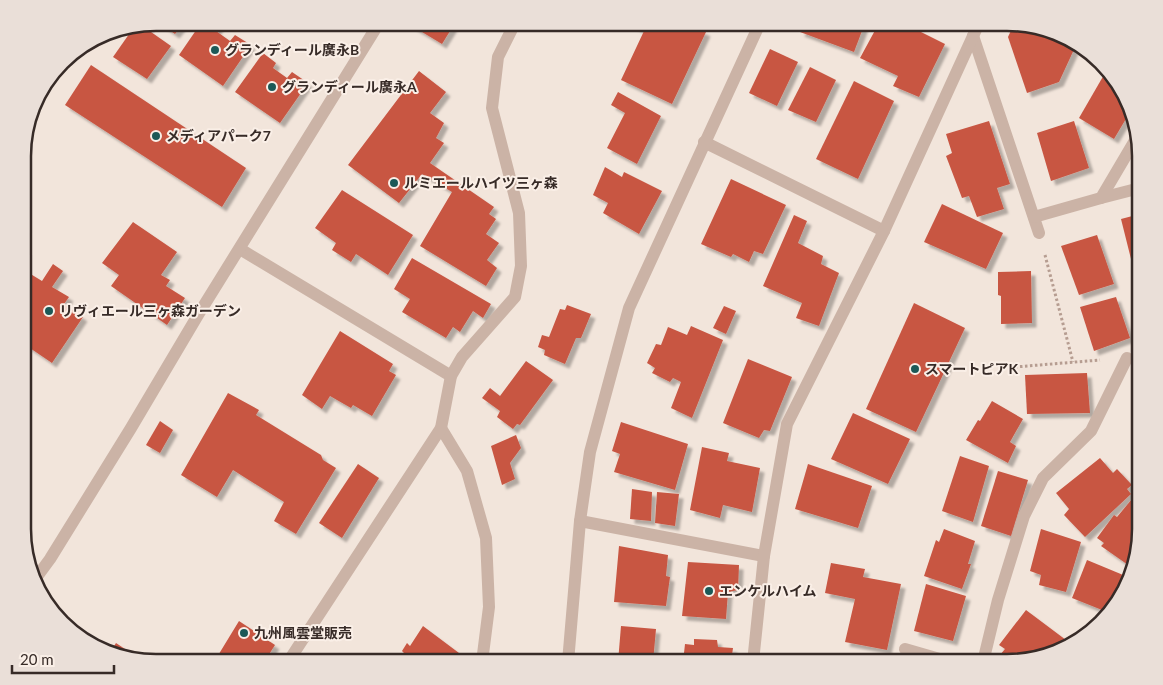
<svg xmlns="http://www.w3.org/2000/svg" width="1163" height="685" font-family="Lato,'Noto Sans JP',sans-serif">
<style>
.building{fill:#c85643;filter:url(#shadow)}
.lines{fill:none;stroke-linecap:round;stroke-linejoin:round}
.path{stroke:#b69d91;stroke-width:3;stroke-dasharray:2.5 2.5;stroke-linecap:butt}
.minor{stroke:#cbb3a6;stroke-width:12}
.poi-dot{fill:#1c5957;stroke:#faefe7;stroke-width:2}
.labels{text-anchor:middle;stroke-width:4;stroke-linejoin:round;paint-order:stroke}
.poi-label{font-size:14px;font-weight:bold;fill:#372b27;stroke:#faefe7;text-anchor:start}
.rim{fill:none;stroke:#372b27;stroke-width:2.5}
</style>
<defs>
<filter id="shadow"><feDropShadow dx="4.5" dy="4.5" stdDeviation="1" flood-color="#0004"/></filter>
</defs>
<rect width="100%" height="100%" fill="#f2e5db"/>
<g class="building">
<path d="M159,23H184L175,34Z"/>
<path d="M201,23H216L220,25L216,31L230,41L235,35L251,45L223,86L179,55Z"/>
<path d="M407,23H455L442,44Z"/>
<path d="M627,23H686L706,32L672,104L621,80L644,31Z"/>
<path d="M804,23H865L854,52L800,32Z"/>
<path d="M879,23H903L945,44L919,97L893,86L898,76L860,58Z"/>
<path d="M1014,24L1074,40L1077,43L1059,82L1027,93L1008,37Z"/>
<path d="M141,25L171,46L147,79L113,57L134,27Z"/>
<path d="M770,49L798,62L777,106L749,93Z"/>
<path d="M263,53L276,63L273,68L287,78L292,72L308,83L280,123L235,92Z"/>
<path d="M91,65L246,168L222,207L65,105Z"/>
<path d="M810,67L836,80L816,122L788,110Z"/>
<path d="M419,71L446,92L430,113L444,123L436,138L444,143L430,163L494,207L489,214L496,219L486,234L499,243L487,260L497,268L486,286L420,246L452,192L422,174L399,203L348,165Z"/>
<path d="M1105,73L1123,89L1130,112L1114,139L1079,118Z"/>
<path d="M854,81L894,101L858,179L816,159Z"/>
<path d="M618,92L661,116L637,164L607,148L625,113L611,105Z"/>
<path d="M989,121L1010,184L997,188L1004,209L977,217L969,196L962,198L946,156L952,153L946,134Z"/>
<path d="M1074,121L1089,168L1051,181L1037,133Z"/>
<path d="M605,167L622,177L624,172L662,191L639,234L603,213L608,203L593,195Z"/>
<path d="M731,179L786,205L763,254L754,251L749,262L733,254L731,257L701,244Z"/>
<path d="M342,190L413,235L388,275L356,254L351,262L332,250L336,243L315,228Z"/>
<path d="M942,204L1003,233L986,269L924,242Z"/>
<path d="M1140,214V260L1132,263L1121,219Z"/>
<path d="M794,215L807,221L798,243L823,256L821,264L839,273L819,326L796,318L802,303L763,286Z"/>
<path d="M133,222L177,252L161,275L170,280L166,286L185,298L167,325L111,286L119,275L102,263Z"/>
<path d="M1097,235L1114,284L1079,295L1061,246Z"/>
<path d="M412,258L491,304L483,318L473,311L460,332L453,327L446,338L402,312L410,299L394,289Z"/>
<path d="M53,264L63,271L52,287L69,297L64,304L83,317L52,363L24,344V270L42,281Z"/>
<path d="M1031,271L1032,323L1001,324V296L998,295V272Z"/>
<path d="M1116,297L1130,338L1094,351L1080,307Z"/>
<path d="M914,303L965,328L916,432L866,409Z"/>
<path d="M567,305L591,314L581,338H576L565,364L544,355L545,350L538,347L542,335L549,337L560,309L565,310Z"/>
<path d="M724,306L736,311L726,334L713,328Z"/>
<path d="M691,326L723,340L692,418L671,408L681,382L673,378L670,382L652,373L655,368L647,363L656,344L661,345L668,327L687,335Z"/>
<path d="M340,331L393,364L389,371L396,375L372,416L353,405L351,408L330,396L322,409L302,395Z"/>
<path d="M748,359L792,377L770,431L764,430L759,438L723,423Z"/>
<path d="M526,361L553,380L520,425L517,424L513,429L497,417L500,411L482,398L490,388L500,396Z"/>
<path d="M1087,373L1090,413L1027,414L1025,375Z"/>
<path d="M228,393L259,410L256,415L321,455L323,460L336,468L296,534L274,521L284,502L233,470L217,497L181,475Z"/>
<path d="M992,401L1023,419L1010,442L1016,446L1008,463L966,440L978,420L980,421Z"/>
<path d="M853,413L910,439L888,484L831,459Z"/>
<path d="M160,421L173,430L160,453L146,445Z"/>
<path d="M621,422L688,444L675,490L614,472L620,454L612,451Z"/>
<path d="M1140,422V450L1131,448Z"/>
<path d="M516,435L521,448L510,463L515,479L502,485L491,446Z"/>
<path d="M702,447L729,453L727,461L760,468L752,512L723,505L720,518L690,510Z"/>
<path d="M960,456L989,466L973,522L942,511Z"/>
<path d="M1100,458L1113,473L1117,469L1132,485L1127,489L1131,494L1085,537L1064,515L1069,509L1056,493Z"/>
<path d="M358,464L379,478L342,538L319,523Z"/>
<path d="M808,464L872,486L858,528L795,509Z"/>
<path d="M998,471L1028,480L1011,536L981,526Z"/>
<path d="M632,489L652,492L651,521L630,519Z"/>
<path d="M657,492L679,494L675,526L655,523Z"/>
<path d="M1132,499L1140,505V538L1131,567L1101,546L1104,543L1097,538L1114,515L1117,517Z"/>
<path d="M944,529L975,541L968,564H971L962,589L924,576L936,540L939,542Z"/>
<path d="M1041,529L1081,542L1066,592L1039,585L1041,575L1030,571Z"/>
<path d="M619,546L668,555L666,576L670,577L666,606L614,602Z"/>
<path d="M1087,560L1128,577L1123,596L1107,612L1072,598Z"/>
<path d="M688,562L739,565L738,590L728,592L726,619L682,616Z"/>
<path d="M831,563L865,569L863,577L901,584L887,650L845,642L855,599L825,593Z"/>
<path d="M926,584L966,596L953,641L914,631Z"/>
<path d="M1026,610L1066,640L1059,649L1016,662H994L1005,649L999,645Z"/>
<path d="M239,621L275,645L266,659L261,657L258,662H214Z"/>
<path d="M423,626L459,653L452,662H400L405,654L402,651L407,643L410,646Z"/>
<path d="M621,626L656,629L653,662H618Z"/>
<path d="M694,639L717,640L718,647L733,648L731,662H683L685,644L694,645Z"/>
<path d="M116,643L137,657L111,651Z"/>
</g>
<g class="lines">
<g class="path">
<path d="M1045,255L1073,362"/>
<path d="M1015,367L1100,360"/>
</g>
<g class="minor">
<path d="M973,36L1039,233"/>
<path d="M704,142L884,231"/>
<path d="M1101,198L1140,188"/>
<path d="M1034,217L1101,198L1137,137"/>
<path d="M240,249L451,376"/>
<path d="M441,428L467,471L486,538L489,607L482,662"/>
<path d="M580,521L764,556"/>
<path d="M36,578L50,559L131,428L198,315L379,23"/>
<path d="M905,649L950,662"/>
<path d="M288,662L441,428L451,376L462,357L515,297L521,266L519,213L492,108L498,57L515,23"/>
<path d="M568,662L580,521L590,452L629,308L760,23"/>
<path d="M753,662L764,556L787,424L884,231L979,23"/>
<path d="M983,662L998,600L1024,516L1043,478L1091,431L1127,358"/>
</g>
</g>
<g class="poi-dot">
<circle cx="215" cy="50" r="5"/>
<circle cx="272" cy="87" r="5"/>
<circle cx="156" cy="136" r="5"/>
<circle cx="394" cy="183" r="5"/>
<circle cx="49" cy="311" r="5"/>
<circle cx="915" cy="369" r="5"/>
<circle cx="709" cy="591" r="5"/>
<circle cx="244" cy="633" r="5"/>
</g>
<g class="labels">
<g class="poi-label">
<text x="225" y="55">グランディール廣永B</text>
<text x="282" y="92">グランディール廣永A</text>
<text x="166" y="141">メディアパーク7</text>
<text x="404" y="188">ルミエールハイツ三ヶ森</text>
<text x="59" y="316">リヴィエール三ヶ森ガーデン</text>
<text x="925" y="374">スマートピアK</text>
<text x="719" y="596">エンケルハイム</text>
<text x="254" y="638">九州風雲堂販売</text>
</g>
</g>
<path d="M0 0H1163V685H0ZM156 31H1007A125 125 0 0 1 1132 156V529A125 125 0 0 1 1007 654H156A125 125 0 0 1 31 529V156A125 125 0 0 1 156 31Z" fill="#eadfd8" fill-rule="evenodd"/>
<path class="rim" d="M156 31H1007A125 125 0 0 1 1132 156V529A125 125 0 0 1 1007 654H156A125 125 0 0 1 31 529V156A125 125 0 0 1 156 31Z"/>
<path d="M12 665v8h102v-8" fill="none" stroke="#372b27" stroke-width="2.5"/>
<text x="20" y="665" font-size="15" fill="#372b27" stroke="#faefe7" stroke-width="4" paint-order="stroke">20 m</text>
</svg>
